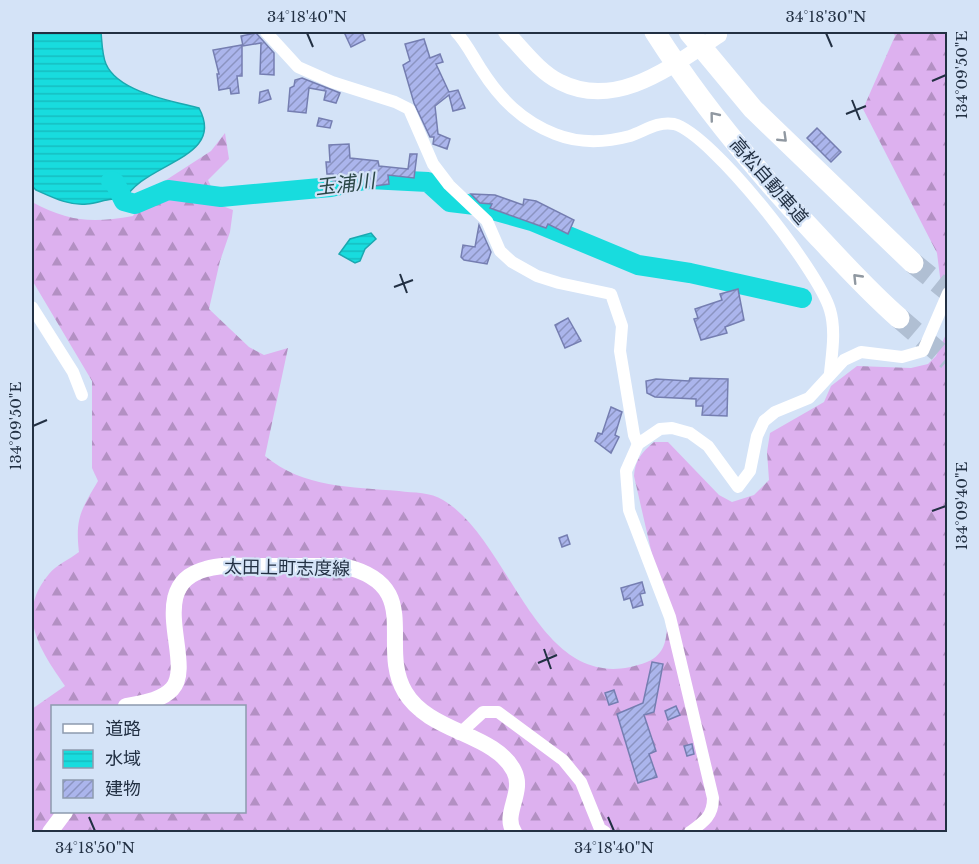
<svg xmlns="http://www.w3.org/2000/svg" width="979" height="864" font-family="'Libre Baskerville','Noto Sans JP',serif">
<style>
.forest{fill:url(#forest-firs);fill-rule:evenodd}
.water{fill:url(#water-rules);stroke:#1ba8b0;stroke-width:1.5}
.lines{fill:none;stroke-linecap:round;stroke-linejoin:round}
.river{stroke:#18dcde;stroke-width:20}
.building{fill:url(#building-hatch);stroke:#757eb1;stroke-width:1.5}
.highway-tunnel{stroke:#b0bfd3;stroke-width:21;stroke-dasharray:21 10;stroke-linecap:butt}
.street{stroke:#fff;stroke-width:12}
.secondary{stroke:#fff;stroke-width:16}
.highway{stroke:#fff;stroke-width:21}
.oneway{stroke:#9098a1}
.ticks{fill:none;stroke:#223043;stroke-width:2}
.labels{text-anchor:middle;stroke-width:4.5;stroke-linejoin:round;paint-order:stroke}
.street-label{font-size:18px;fill:#223043;stroke:#d4e3f7}
.water-label{font-size:20px;font-style:italic;fill:#2b4747;stroke:#d4e3f7}
.neatline{fill:none;stroke:#223043;stroke-width:2}
.ticks-label{font-size:15px;text-anchor:middle;fill:#223043}
</style>
<defs>
<pattern id="forest-firs" width="22" height="20" patternUnits="userSpaceOnUse" patternTransform="scale(1.5)"><rect width="22" height="20" fill="#ddb1ef"/><path d="M5 1l3.5 6h-7zM16 11l3.5 6h-7z" fill="#b390c3"/></pattern>
<pattern id="water-rules" width="6" height="5" patternUnits="userSpaceOnUse" patternTransform="scale(1.5)"><rect width="6" height="5" fill="#18dcde"/><path d="M0 2.5h6" fill="none" stroke="#16bdc0"/></pattern>
<pattern id="building-hatch" width="6" height="6" patternUnits="userSpaceOnUse" patternTransform="scale(1.5)"><rect width="6" height="6" fill="#abb5ec"/><path d="M-1 1l2-2M0 6l6-6M5 7l2-2" fill="none" stroke="#8b94c1"/></pattern>
</defs>
<rect width="100%" height="100%" fill="#d4e3f7"/>
<path class="forest" d="M893,32H947V832H32V709L65,686C40,650 15,614 49,574C56,565 70,559 79,552C75,518 81,510 98,481L92,468V381L32,280V202C69,222 92,223 133,216L146,193L211,151L225,133L229,159L208,180L220,205L233,210L230,232L220,261L209,309L249,347L264,355L288,348L265,456C303,488 352,487 399,491C414,493 431,492 443,500C514,542 538,704 647,662C666,654 667,638 667,620L634,476C635,460 642,452 654,442H668L719,495L732,502L754,495L769,480L767,452L770,433L824,402L831,386L857,366L911,368L928,364L936,356L947,332L937,253L863,109L895,36ZM52,706H244V812H52Z"/>
<g class="water">
<path d="M32,32H101C102,42 102,55 106,64C118,92 172,101 199,108C227,160 142,162 124,201C110,196 101,203 87,204C69,206 52,197 36,190L32,186Z"/>
<path d="M371,233L376,239L365,249L360,261L355,263L339,254L350,239Z"/>
</g>
<g class="lines">
<path class="river" d="M111,181L115,183L124,201L135,204L168,190L221,197L331,187L369,179L428,182L450,202L475,205L532,221L638,265L690,273L802,298"/>
</g>
<g class="building">
<path d="M344,32H362L365,40L351,47Z"/>
<path d="M256,33L274,53V75L260,74L261,43L243,46L241,36Z"/>
<path d="M424,39L430,58L440,54L443,62L436,64L449,92L458,90L465,108L453,111L449,95L435,106L438,134L450,139L447,149L433,144L434,137H430L414,103L403,65L410,61L405,44Z"/>
<path d="M242,45V76H237L239,93L231,94L230,88L219,90L217,74H219L213,50Z"/>
<path d="M302,78L340,93L336,103L324,100L326,91L309,88L306,113L288,111L290,88L294,86L295,80Z"/>
<path d="M268,90L271,99L259,103L260,92Z"/>
<path d="M319,118L332,121L330,128L317,126Z"/>
<path d="M817,128L841,152L831,162L807,138Z"/>
<path d="M349,144L350,158L378,161L379,166L408,169L410,154H417L414,178L388,175L389,184L367,187L365,176L349,175L350,180L333,181V174H327L326,162H330L329,145Z"/>
<path d="M471,194L495,195L523,205L524,199L536,201L574,220L568,234L548,224L546,228L490,208L492,204L480,203Z"/>
<path d="M479,225L491,252L487,264L464,260L461,257L463,245L475,247Z"/>
<path d="M738,289L744,320L725,327L727,333L701,340L694,319L698,318L695,309L722,300L720,294Z"/>
<path d="M568,318L581,341L565,348L555,325Z"/>
<path d="M690,378L728,379L727,416L702,415L703,406H696V399L655,397L647,393L646,381L656,379L689,381Z"/>
<path d="M611,407L622,412L615,435L619,437L611,453L595,441L598,433L602,434Z"/>
<path d="M567,535L570,544L562,547L559,538Z"/>
<path d="M642,582L645,593L640,594L643,605L633,608L630,598L624,600L621,588Z"/>
<path d="M652,662L663,664L654,712L644,715L656,751L649,754L657,777L638,783L617,714L643,703Z"/>
<path d="M614,690L618,702L609,705L605,693Z"/>
<path d="M676,706L680,715L668,720L665,711Z"/>
<path d="M692,744L694,754L687,756L684,746Z"/>
</g>
<g class="lines">
<g class="highway-tunnel">
<path d="M913,263L948,291"/>
<path d="M899,318L948,360"/>
</g>
<g class="street">
<path d="M266,32L298,67L332,82L395,102L409,109L433,164L449,185L487,221L500,251L512,262L537,276L559,283L611,294L622,326L620,351L634,435L638,444"/>
<path d="M456,32C466,42 473,57 481,69C500,99 522,121 555,134C580,144 604,143 630,136C645,131 657,121 674,124C712,134 819,271 830,310C836,330 832,353 830,373"/>
<path d="M32,307L73,372L82,395"/>
<path d="M459,734L483,712H498L563,760L581,782L600,829L605,832"/>
<path d="M690,832C704,822 713,816 713,798L670,617L629,510L626,471L638,444L660,429L672,428L690,433L708,446L738,487L750,471L757,436L764,421L775,412L809,398L844,360L861,352L902,357L923,351L948,293"/>
</g>
<g class="secondary">
<path d="M506,32C522,48 539,72 560,82C617,111 673,65 719,35"/>
<path d="M126,706C141,703 161,701 172,689C196,663 143,585 206,569C222,564 240,566 256,566C285,566 314,566 343,566C426,585 377,645 405,692C429,733 495,733 514,771C525,792 502,814 514,832"/>
<path d="M50,832L65,812"/>
</g>
<g class="highway">
<path d="M655,32C700,103 754,168 812,230C840,260 868,291 899,318"/>
<path d="M689,32L753,109L913,263"/>
</g>
</g>
<defs><path id="oneway-chevron" d="M-2-3.5L2.5 0L-2 3.5" fill="none" stroke-width="1.6" stroke-linecap="round" stroke-linejoin="round" transform="scale(1.5)"/></defs>
<g class="oneway">
<use href="#oneway-chevron" transform="translate(714 116) rotate(-129)"/>
<use href="#oneway-chevron" transform="translate(783 138) rotate(44)"/>
<use href="#oneway-chevron" transform="translate(857 278) rotate(-134)"/>
</g>
<path class="ticks" d="M307,33L313,47M826,33L832,47M932,81L946,75M852,100L860,120M846,114L866,106M400,274L407,293M394,287L413,280M33,426L47,420M932,511L946,506M544,649L551,669M538,663L557,655M89,817L95,831M608,817L614,831"/>
<g class="labels">
<g class="street-label">
<text transform="translate(769 181) rotate(49)" y="6">高松自動車道</text>
<text transform="translate(287 568) rotate(1)" y="6">太田上町志度線</text>
</g>
<g class="water-label">
<text transform="translate(345 184) rotate(-7)" y="7">玉浦川</text>
</g>
</g>
<rect width="979" height="864" fill="none" stroke="#d4e3f7" stroke-width="66"/>
<rect x="51" y="705" width="195" height="108" fill="#d4e3f7" stroke="#8d9baf" stroke-width="1.5"/>
<rect x="63" y="724" width="30" height="9" fill="#ffffff" stroke="#8d9baf" stroke-width="1.5"/>
<text x="105" y="735" font-size="18" fill="#223043">道路</text>
<rect x="63" y="750" width="30" height="18" fill="url(#water-rules)" stroke="#8d9baf" stroke-width="1.5"/>
<text x="105" y="765" font-size="18" fill="#223043">水域</text>
<rect x="63" y="780" width="30" height="18" fill="url(#building-hatch)" stroke="#8d9baf" stroke-width="1.5"/>
<text x="105" y="795" font-size="18" fill="#223043">建物</text>
<rect x="33" y="33" width="913" height="798" class="neatline"/>
<g class="ticks-label">
<text x="307" y="22">34°18'40"N</text>
<text x="826" y="22">34°18'30"N</text>
<text transform="translate(962 75) rotate(-90)" y="5">134°09'50"E</text>
<text transform="translate(16 426) rotate(-90)" y="5">134°09'50"E</text>
<text transform="translate(962 506) rotate(-90)" y="5">134°09'40"E</text>
<text x="95" y="853">34°18'50"N</text>
<text x="614" y="853">34°18'40"N</text>
</g>
</svg>
